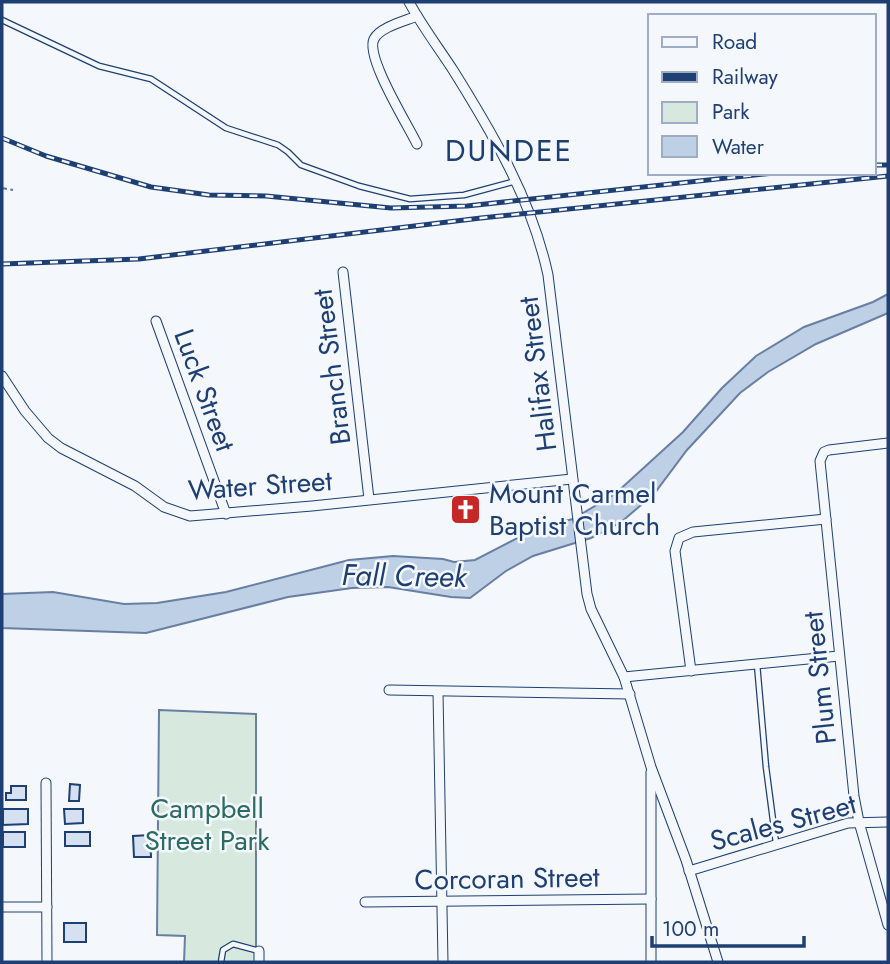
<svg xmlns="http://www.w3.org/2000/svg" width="890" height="964" font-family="Jost,sans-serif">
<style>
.green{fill:#d7e8df;stroke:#687fa3;stroke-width:2}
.water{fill:#bed0e5;stroke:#687fa3;stroke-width:2}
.building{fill:#d5e0f0;stroke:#1d3f73;stroke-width:2}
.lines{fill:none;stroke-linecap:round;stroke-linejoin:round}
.service-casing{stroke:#1d3f73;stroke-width:7}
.minor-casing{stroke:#1d3f73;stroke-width:11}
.path{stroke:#5e769c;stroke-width:2;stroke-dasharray:5 3.5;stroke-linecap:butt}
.service{stroke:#f4f7fb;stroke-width:4.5}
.minor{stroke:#f4f7fb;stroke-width:9}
.rail-casing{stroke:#1d3f73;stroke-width:5}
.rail{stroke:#f4f7fb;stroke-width:2.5;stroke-dasharray:8;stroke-linecap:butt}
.labels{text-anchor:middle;stroke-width:5;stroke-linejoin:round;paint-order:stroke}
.street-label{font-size:28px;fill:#1d3f73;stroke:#f4f7fb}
.poi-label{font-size:28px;fill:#1d3f73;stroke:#f4f7fb;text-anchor:start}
.park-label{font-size:28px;fill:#2c6c60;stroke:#f4f7fb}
.neighbourhood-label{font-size:30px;letter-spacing:2px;fill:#1d3f73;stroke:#f4f7fb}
.water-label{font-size:30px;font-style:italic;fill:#1d3f73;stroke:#f4f7fb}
</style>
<rect width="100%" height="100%" fill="#f4f7fb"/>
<path class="green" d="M159,710L256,714V962H184L185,936L157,935Z"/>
<path class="water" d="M888,294V313L816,344L768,372L740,393L687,450L654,494L620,523L591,538L533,556L506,571L470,598L451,597L388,587L352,588L288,597L146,633L2,628V594L53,592L124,604L157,603L226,592L349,560L393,556L443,559L454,562L475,560L539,527L573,519L615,494L683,432L722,388L756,356L804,327L873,302Z"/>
<g class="building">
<path d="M70,784L80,785L79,801H69Z"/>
<path d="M11,786H26V800H6V793H11Z"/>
<path d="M3,809H28V824L3,825Z"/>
<path d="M64,809H83V823L65,824Z"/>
<rect x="3" y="832" width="22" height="15"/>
<rect x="65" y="832" width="25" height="14"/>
<path d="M150,835L151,857H134L133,836Z"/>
<rect x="64" y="923" width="22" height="19"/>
</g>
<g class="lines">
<defs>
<g id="service">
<path d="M2,20L99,66L151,79L226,128L278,145L288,152L301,165L359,186L410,199L464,195L516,181"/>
<path d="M757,664L766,767L776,843"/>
<path d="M221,962L223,950L233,944L259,951"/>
</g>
<g id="minor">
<path d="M409,2C422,26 438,47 453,70C493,134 532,200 548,275L587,594L591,609L624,677L651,767L686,860L718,962"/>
<path d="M417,16C405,21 380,27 374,39C365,57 408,125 417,144"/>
<path d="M343,272L369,499"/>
<path d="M156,321L226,514"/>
<path d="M2,376L25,411L48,438L61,448L135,486L164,507L190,516L312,506L572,479"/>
<path d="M888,443L829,450L824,452L820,461L854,796L859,822L888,925"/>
<path d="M691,671L675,551L679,538L693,532L826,519"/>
<path d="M624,677L839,656"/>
<path d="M389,690L630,694"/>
<path d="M438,692L443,962"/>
<path d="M46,783L47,962"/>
<path d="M689,871L848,823L888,822"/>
<path d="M365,902L651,899"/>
<path d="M2,907H47"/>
<path d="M259,962V951"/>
<path d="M651,962V772"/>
</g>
</defs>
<use href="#service" class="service-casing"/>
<use href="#minor" class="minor-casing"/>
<path class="path" d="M2,188L13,190"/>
<use href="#service" class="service"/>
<use href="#minor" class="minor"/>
<defs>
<g id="rail">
<path d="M2,138L46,156L151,187L209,195L266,196L391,208L467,206L774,173"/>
<path d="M874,165H888"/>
<path d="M2,264L139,259L481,218L888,176"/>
</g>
</defs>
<use href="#rail" class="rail-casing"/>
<use href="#rail" class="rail"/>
</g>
<defs>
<symbol id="church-square" viewBox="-11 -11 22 22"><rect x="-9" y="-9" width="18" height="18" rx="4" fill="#c62828" stroke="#f4f7fb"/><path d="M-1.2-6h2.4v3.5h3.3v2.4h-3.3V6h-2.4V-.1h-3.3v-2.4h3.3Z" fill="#fff"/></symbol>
</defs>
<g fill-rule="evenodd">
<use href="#church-square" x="448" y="492" width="35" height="35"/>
</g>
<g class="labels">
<g class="street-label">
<text transform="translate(331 367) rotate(-97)" y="10">Branch Street</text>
<text transform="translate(537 374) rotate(-97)" y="10">Halifax Street</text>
<text transform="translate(205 390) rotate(70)" y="10">Luck Street</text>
<text transform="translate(260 485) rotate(-4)" y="10">Water Street</text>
<text transform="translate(819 678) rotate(-96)" y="10">Plum Street</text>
<text transform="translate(783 822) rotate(-15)" y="10">Scales Street</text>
<text transform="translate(507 878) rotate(-1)" y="10">Corcoran Street</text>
</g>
<g class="poi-label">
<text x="489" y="503">Mount Carmel<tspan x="489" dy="32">Baptist Church</tspan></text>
</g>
<g class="park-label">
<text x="207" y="818">Campbell<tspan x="207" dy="32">Street Park</tspan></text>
</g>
<g class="neighbourhood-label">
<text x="509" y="161">DUNDEE</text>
</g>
<g class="water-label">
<text transform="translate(404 576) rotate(1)" y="10">Fall Creek</text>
</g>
</g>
<rect width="890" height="964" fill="none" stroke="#1d3f73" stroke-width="7"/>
<rect x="648" y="14" width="228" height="161" fill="#f4f7fb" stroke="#9eadc5" stroke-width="2"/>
<rect x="662" y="37" width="35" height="10" fill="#f4f7fb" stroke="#9eadc5" stroke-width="2"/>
<text x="712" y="49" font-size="21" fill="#1d3f73">Road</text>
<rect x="662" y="72" width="35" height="10" fill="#1d3f73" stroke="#9eadc5" stroke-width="2"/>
<text x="712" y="84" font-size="21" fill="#1d3f73">Railway</text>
<rect x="662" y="102" width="35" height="21" fill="#d7e8df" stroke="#9eadc5" stroke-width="2"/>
<text x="712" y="119" font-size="21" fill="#1d3f73">Park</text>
<rect x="662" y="136" width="35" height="21" fill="#bed0e5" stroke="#9eadc5" stroke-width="2"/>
<text x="712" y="154" font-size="21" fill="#1d3f73">Water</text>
<path d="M652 936v10h152v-10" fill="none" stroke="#1d3f73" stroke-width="3.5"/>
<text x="662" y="936" font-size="21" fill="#1d3f73" stroke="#f4f7fb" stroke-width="5" paint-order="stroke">100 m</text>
</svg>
